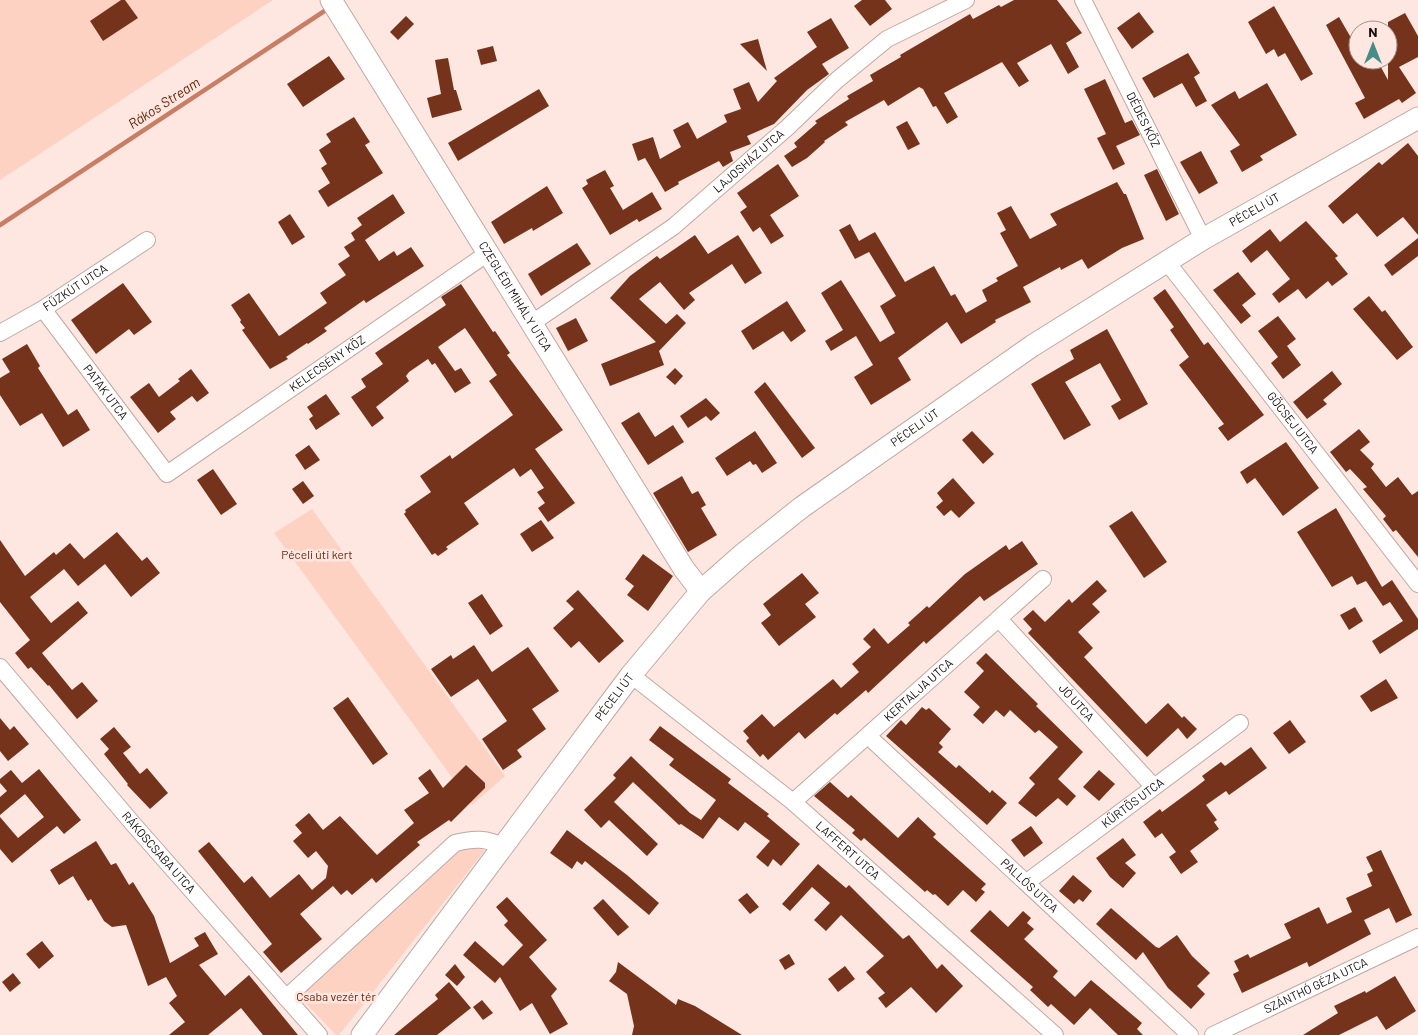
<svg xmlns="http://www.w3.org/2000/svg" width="1418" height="1035" font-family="Barlow,sans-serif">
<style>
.green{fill:#fed2c3}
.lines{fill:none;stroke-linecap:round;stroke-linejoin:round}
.stream{stroke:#c87d64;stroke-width:4.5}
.building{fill:#76331c}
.minor-casing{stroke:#bfa9a2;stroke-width:18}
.major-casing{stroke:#bfa9a2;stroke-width:23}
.minor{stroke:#fff;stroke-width:16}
.major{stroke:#fff;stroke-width:21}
.labels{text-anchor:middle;stroke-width:5;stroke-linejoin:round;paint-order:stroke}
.street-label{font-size:12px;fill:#18100e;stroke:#fee7e0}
.park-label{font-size:12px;fill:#6c270e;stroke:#fee7e0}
.water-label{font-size:14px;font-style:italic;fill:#672208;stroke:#fee7e0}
</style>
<rect width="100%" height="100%" fill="#fee7e0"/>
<g class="green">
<path d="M0,0H273L0,180Z"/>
<path d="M312,509L505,776L472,805L274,533Z"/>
<path d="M472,845L485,850L339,1035H336L299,996L460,849Z"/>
</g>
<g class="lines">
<path class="stream" d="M0,225L329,8"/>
</g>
<g class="building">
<path d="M121,0H125L138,18L103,41L90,21Z"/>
<path d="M862,0H885L892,9L870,26L854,6Z"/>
<path d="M1014,0H1057L1082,33L1066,43L1079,67L1068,74L1051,44L1017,63L1029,81L1019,87L1002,62L944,93L958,117L947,124L936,106L933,107L923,89L919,87L888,106L884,100L845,122L848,125L824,141L825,142L807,158L792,167L784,156L797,147L794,143L817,123L815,121L849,99L847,96L873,81L870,75L901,57L900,55L970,14L973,19L999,5L1001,7Z"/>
<path d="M1274,6L1313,74L1301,81L1285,53L1278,57L1274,49L1266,54L1248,22Z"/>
<path d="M1139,12L1154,32L1132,49L1117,28Z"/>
<path d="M1405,13L1418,36V57L1399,67L1416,93L1402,103L1399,99L1364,119L1355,103L1365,98L1326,25L1339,17L1350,36L1358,32V60H1377L1388,80V22Z"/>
<path d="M406,16L414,24L398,40L390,32Z"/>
<path d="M831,18L849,48L822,64L829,74L807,90L774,124L747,136L751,144L730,152L733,161L723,167L719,161L678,182L679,184L665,192L645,158L638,161L632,144L653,137L660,159L681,147L673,130L688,122L697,139L727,122L724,115L741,109L733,89L749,82L758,102L777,81L774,78L817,47L807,32Z"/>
<path d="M758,39L767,71L740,44Z"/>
<path d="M493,46L497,61L481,65L477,50Z"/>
<path d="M1188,53L1200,73L1194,77L1207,101L1196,107L1182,83L1154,98L1142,78Z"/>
<path d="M329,56L345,79L303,107L287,84Z"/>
<path d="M448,58L454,90H456L462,110L432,118L427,98L441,94L435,60Z"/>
<path d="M1105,79L1125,123L1132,120L1140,135L1116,146L1125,164L1113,170L1097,138L1106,134L1084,89Z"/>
<path d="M1267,83L1297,135L1260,156L1263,160L1242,172L1230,151L1240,145L1211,105L1235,91L1239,99Z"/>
<path d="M539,89L549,106L458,161L448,143Z"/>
<path d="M354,117L370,142L365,145L383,173L328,207L318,191L330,183L321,168L327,164L319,150L331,142L326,134Z"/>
<path d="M907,121L920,144L908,150L896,127Z"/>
<path d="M1408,143L1418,156V235L1403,217L1377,237L1357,213L1343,224L1328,206L1379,162L1382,165Z"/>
<path d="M1201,151L1218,183L1199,194L1180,162Z"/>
<path d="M778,164L799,196L770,215L784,236L771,244L760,227L753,232L740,212L747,207L737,193Z"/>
<path d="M1157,169L1179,214L1166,221L1144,175Z"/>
<path d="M605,170L614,186L610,188L623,210L652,192L662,209L639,222L637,219L610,235L582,188L588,184L586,180Z"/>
<path d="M1117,182L1124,194H1126L1144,239L1122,248L1088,269L1082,259L1061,270L1060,267L1023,287L1031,302L995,320L996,322L961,344L947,322L898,358L911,380L871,405L854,377L873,365L856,336L831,351L825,341L843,330L821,293L841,280L880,342L895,333L880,306L896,296L869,252L855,259L839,230L850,224L859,241L875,232L905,282L934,266L951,296L955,294L966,313L987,301L982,290L998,281L996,278L1018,266L1000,233L1006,230L997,213L1011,206L1030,239L1057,225L1050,214Z"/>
<path d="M547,186L563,213L533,231L532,228L504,244L491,222Z"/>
<path d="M393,194L405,213L365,240L379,261L394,251L397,256L411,247L424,266L366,303L364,300L324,328L327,331L308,344L307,343L286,357L288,359L270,369L242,330L245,328L240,322L241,320L231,305L249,293L279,336L281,335L327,303L320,293L346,275L338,264L350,256L344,247L355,240L351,233L362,225L357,218Z"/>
<path d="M290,214L305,237L292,245L278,222Z"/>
<path d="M1306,221L1338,256L1335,258L1348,274L1332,286L1328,281L1306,299L1298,289L1279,303L1272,294L1290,279L1267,250L1251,263L1242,251L1270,229L1280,242Z"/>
<path d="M695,235L708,254L738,235L762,273L745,284L732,264L689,293L695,300L684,310L660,282L639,299L666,324L677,314L686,323L659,351L664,365L610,386L601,364L656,342L610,298L630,276L657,256L660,259Z"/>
<path d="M1418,238V256L1392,276L1384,265Z"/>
<path d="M577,243L591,264L541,296L528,274Z"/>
<path d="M1238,272L1256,294L1242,305L1251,316L1241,324L1213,290Z"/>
<path d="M123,283L152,322L134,335L129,329L96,354L71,320Z"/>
<path d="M461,284L493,332L495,331L510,353L507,355L563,430L535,449L575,503L548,522L538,508L545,503L537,492L544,488L531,469L520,477L514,468L464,503L479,524L446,547L448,549L438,556L435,553L432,555L404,514L406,512L405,510L431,492L420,476L450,455L452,459L513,415L489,381L497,375L465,328L438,347L455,371L461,368L471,383L455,393L435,363L432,365L428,359L409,372L406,376L409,381L376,407L384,418L372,427L351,397L366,387L361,379L383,364L375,353L446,305L441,297Z"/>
<path d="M1165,289L1204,345L1208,342L1264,415L1228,441L1218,428L1224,424L1179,365L1189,357L1170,330L1174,327L1153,298Z"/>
<path d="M1369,296L1382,312L1385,310L1413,347L1397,360L1353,309Z"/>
<path d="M787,301L806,331L791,342L783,331L753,350L741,331Z"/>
<path d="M1278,316L1296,339L1287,346L1301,365L1283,379L1271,363L1278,357L1258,331Z"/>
<path d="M576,318L588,341L568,351L556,328Z"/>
<path d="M1107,329L1148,404L1119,420L1111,406L1121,400L1100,363L1065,382L1091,425L1064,440L1031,384L1074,359L1070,350Z"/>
<path d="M27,344L40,366L38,368L68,415L77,409L90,430L63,447L42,413L20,426L0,395V378L10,372L2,359Z"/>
<path d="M675,368L683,376L675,385L666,377Z"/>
<path d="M191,369L209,393L197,402L192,396L170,412L176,419L158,433L130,397L149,383L159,397L180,381L178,379Z"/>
<path d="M1332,371L1342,384L1323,400L1327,404L1307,419L1293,402Z"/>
<path d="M765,382L815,448L802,458L754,392Z"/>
<path d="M326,394L340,414L316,430L309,419L313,416L307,407Z"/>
<path d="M706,398L720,413L711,421L706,416L688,428L680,416Z"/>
<path d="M639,412L655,437L673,425L684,442L648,465L621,423Z"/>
<path d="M1359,429L1370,442L1360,450L1374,464L1371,468L1386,487L1398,477L1412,495L1418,491V557L1396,530L1393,532L1383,519L1386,516L1363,489L1367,487L1350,469L1346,472L1330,452Z"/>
<path d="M755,431L777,463L762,473L756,464L753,465L750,461L727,476L715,458Z"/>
<path d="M972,431L994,454L983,464L962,440Z"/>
<path d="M1286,442L1319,488L1283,516L1255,478L1247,484L1240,472Z"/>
<path d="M309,445L320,460L305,470L295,455Z"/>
<path d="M213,469L237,504L221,515L197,480Z"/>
<path d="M682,476L692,494L698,491L706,505L701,508L717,535L688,552L653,493Z"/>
<path d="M953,478L975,503L959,518L951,510L944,516L936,507L943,501L937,493Z"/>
<path d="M303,481L314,496L303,504L292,489Z"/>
<path d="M1336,508L1382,587L1392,580L1418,619V629L1380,654L1372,641L1403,621L1390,602L1383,606L1366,581L1357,585L1352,576L1332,587L1297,532Z"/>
<path d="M1132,511L1167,562L1144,578L1109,526Z"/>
<path d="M541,520L554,538L532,552L520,534Z"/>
<path d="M117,532L142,561L147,557L160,573L131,597L105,564L78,586L64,569L30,597L51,623L78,601L88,613L42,653L72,690L82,682L98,701L77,719L49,685L48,686L31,667L28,669L15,653L30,640L0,602V540L25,576L54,552L56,555L70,543L84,559Z"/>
<path d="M1022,541L1038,564L984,601L980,596L926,644L924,641L868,693L866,690L837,715L835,713L805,739L799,732L768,760L763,754L760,757L746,741L749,738L743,731L762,714L774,727L833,679L841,688L859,672L852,664L871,647L863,639L874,628L888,644L910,625L908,623L927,606L929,608L965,574L1006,545L1009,550Z"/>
<path d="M643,554L673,576L648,611L627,595L634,586L625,579Z"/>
<path d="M802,573L819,593L805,604L816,617L779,646L761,623L771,615L763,604Z"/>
<path d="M1097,580L1107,591L1092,604L1100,612L1078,632L1093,648L1084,657L1146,724L1168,703L1182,718L1184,716L1197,729L1187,739L1178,728L1147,757L1028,633L1032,629L1023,619L1033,610L1045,622L1069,599L1072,603Z"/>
<path d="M578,590L624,641L599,663L579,641L571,648L553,628L574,609L566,601Z"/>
<path d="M482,594L503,626L490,635L468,603Z"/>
<path d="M1355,607L1363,621L1349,630L1340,615Z"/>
<path d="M474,645L492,672L528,647L559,691L532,709L546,729L517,750L522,757L503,770L482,739L507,721L478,679L451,697L431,669L451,655L453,659Z"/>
<path d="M986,653L1038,704L1036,706L1083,752L1058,779L1076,796L1067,806L1058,798L1036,817L1018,803L1035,784L1029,778L1058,747L1039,730L1035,733L1010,710L1004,717L996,710L983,724L973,715L980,707L964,692L984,671L976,663Z"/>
<path d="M1386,679L1398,698L1371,712L1360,696Z"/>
<path d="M348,697L388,754L373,765L333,708Z"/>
<path d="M922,707L926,710L929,708L951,729L939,743L943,747L938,752L956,768L959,765L990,793L992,790L1007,803L987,825L886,736L901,720L906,725Z"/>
<path d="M0,718L10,730L14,726L29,744L8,761L0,751Z"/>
<path d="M1290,720L1306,742L1289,754L1273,733Z"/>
<path d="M660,726L731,779L728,783L769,814L767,816L800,844L781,866L773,859L768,867L756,857L770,841L745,822L738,831L719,817L703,839L681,824L679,825L633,782L614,802L658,844L647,856L609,820L601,828L584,810L616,778L613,775L631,756L690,813L701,820L716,800L669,765L674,759L649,740Z"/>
<path d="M114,727L131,747L123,753L140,774L147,768L168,793L150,809L127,785L128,784L104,754L109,749L100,739Z"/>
<path d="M1251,747L1267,768L1229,795L1226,791L1206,805L1217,820L1214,822L1219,829L1190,851L1198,862L1181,874L1169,857L1176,852L1162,833L1155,838L1143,822L1160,809L1162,812L1196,787L1205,780L1202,776L1221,762L1225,766Z"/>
<path d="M466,765L485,783V788L451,822L449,820L417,842L420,845L376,883L372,878L352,895L347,890L341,895L333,886L300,914L322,939L281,973L263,952L272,944L198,851L209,842L244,883L252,876L270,898L299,874L312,890L326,878L328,866L316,851L308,858L293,841L302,833L295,825L309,813L323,830L340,816L377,855L414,823L404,810L429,793L418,778L430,769L443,788Z"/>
<path d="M39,769L81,820L64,834L57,826L12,863L0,849V817L18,838L44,817L25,794L0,815V797L7,791L0,783V779L11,770L22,783Z"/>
<path d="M1099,770L1115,784L1099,801L1083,787Z"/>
<path d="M830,782L848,798L851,795L898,838L918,817L936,834L933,837L986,884L981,889L985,892L976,902L963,890L948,906L935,894L933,895L927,890L925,892L864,838L861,841L852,833L855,830L814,796Z"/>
<path d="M1031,826L1043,843L1024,857L1011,840Z"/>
<path d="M567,830L627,875L659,903L649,915L585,861L582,865L577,861L572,869L550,853Z"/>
<path d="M1123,838L1136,855L1125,863L1136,873L1123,888L1110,877L1096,858Z"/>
<path d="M96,841L111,865L116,863L129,885L133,882L154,916L170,963L199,946L194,938L205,932L218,954L199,965L225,996L249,975L298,1035H263L241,1008L208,1035H169L185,1022L169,1003L177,996L166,977L148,986L126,925L112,927L104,921L91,899L88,901L73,876L59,885L50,870Z"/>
<path d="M1381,850L1412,915L1396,923L1389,908L1364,920L1371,934L1309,967L1307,962L1242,993L1233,974L1239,971L1234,961L1248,954L1250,958L1291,938L1284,924L1319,907L1327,924L1352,912L1346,898L1372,886L1367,874L1373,871L1366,857Z"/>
<path d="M818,864L846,888L849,885L903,939L909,935L937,969L942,964L963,986L936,1013L911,987L886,1008L878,998L885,993L866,972L884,956L841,915L826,931L814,920L830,903L812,887L790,911L782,904Z"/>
<path d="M1073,875L1092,891L1083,902L1079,899L1074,904L1059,891Z"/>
<path d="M747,893L759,907L750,914L738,900Z"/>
<path d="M507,897L547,940L529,957L557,989L551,996L568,1024L550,1034L532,1003L520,1011L500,977L495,983L463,955L475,941L503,966L523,945L504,925L508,921L496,907Z"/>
<path d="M603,899L629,927L618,936L593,908Z"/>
<path d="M1111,908L1156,947L1159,948L1177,935L1192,956L1210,973L1197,986L1205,994L1191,1009L1168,988L1143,952L1136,960L1096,924Z"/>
<path d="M990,910L1008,927L1023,911L1031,918L1027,923L1034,929L1024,939L1058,971L1053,977L1075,997L1091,980L1142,1023L1137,1029L1143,1035H1118L1090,1008L1074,1025L1051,1004L1048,1007L1030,990L1033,987L970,931Z"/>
<path d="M42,941L54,956L39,969L26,954Z"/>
<path d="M789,954L795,964L785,970L779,960Z"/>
<path d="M618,962L676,1005L678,999L695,1006L742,1035H632L634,1026L627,994L609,981L616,972Z"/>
<path d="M455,964L465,977L457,986L445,975Z"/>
<path d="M845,966L855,979L838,992L828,979Z"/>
<path d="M13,973L21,983L10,992L2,982Z"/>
<path d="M1395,976L1416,1011L1386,1030L1377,1016L1339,1035H1303L1338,1013L1334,1006L1365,991L1366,993Z"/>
<path d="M449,982L471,1008L437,1035H394L438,999L435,995Z"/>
<path d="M482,1000L493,1013L483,1020L473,1007Z"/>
</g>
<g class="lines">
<defs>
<g id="minor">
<path id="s1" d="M1083,0L1203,239"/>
<path id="s2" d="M1167,262L1418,584"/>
<path id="s3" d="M43,309L167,474L488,253"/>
<path id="s4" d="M532,323L673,227L788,127L837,80L887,39L966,0"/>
<path id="s5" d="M0,333L43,309L147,240"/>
<path id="s6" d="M999,619L1154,787"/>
<path id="s7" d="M0,667L134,825L319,1035"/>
<path id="s8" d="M631,675L793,802L1055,1035"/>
<path id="s9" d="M868,736L1190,1035"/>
<path id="s10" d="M793,802L1043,579"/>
<path id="s11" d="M1027,882L1240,723"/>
<path d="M286,998L455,843C474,838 487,838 504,847"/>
<path id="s12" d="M1213,1035L1418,937"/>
</g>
<g id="major">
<path id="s13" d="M331,0L684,569L701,591"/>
<path id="s14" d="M362,1035L631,675L701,591L743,554L802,507L1032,346L1203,239L1418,118"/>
</g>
</defs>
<use href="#minor" class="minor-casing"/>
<use href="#major" class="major-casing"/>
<use href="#minor" class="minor"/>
<use href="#major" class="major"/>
</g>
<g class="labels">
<g class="street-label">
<text dy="4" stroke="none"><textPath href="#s1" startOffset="134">DÉDES KÖZ</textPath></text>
<text dy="4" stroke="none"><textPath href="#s4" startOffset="271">LAJOSHÁZ UTCA</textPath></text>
<text dy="4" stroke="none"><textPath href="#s14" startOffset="1232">PÉCELI ÚT</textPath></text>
<text dy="4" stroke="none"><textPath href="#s5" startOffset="88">FŰZKÚT UTCA</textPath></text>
<text dy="4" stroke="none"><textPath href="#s13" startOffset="349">CZEGLÉDI MIHÁLY UTCA</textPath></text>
<text dy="4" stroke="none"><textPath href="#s3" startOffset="401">KELECSÉNY KÖZ</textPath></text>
<text dy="4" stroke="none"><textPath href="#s3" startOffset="104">PATAK UTCA</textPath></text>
<text dy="4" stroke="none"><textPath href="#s2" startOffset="204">GÖCSEJ UTCA</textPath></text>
<text dy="4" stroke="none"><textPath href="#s14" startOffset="828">PÉCELI ÚT</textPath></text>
<text dy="4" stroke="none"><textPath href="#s10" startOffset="168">KERTALJA UTCA</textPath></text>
<text dy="4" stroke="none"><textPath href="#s14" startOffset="422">PÉCELI ÚT</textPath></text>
<text dy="4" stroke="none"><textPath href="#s6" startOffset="114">JÓ UTCA</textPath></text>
<text dy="4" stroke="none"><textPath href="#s11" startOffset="132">KÜRTÖS UTCA</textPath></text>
<text dy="4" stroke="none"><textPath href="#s8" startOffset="279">LAFFERT UTCA</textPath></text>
<text dy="4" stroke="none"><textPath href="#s7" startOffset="244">RÁKOSCSABA UTCA</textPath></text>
<text dy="4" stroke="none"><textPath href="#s9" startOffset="220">PALLÓS UTCA</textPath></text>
<text dy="4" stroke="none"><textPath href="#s12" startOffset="114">SZÁNTHÓ GÉZA UTCA</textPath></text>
</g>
<g class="park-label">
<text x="317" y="559">Péceli úti kert</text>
<text x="336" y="1001">Csaba vezér tér</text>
</g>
<g class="water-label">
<text transform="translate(164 103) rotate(-33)" y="5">Rákos Stream</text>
</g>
</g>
<g transform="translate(1373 45)"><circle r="24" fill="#fee7e0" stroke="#a2918c"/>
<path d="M0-4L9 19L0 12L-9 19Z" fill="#468d88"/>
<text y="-8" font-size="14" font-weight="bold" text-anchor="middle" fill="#18100e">N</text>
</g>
</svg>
